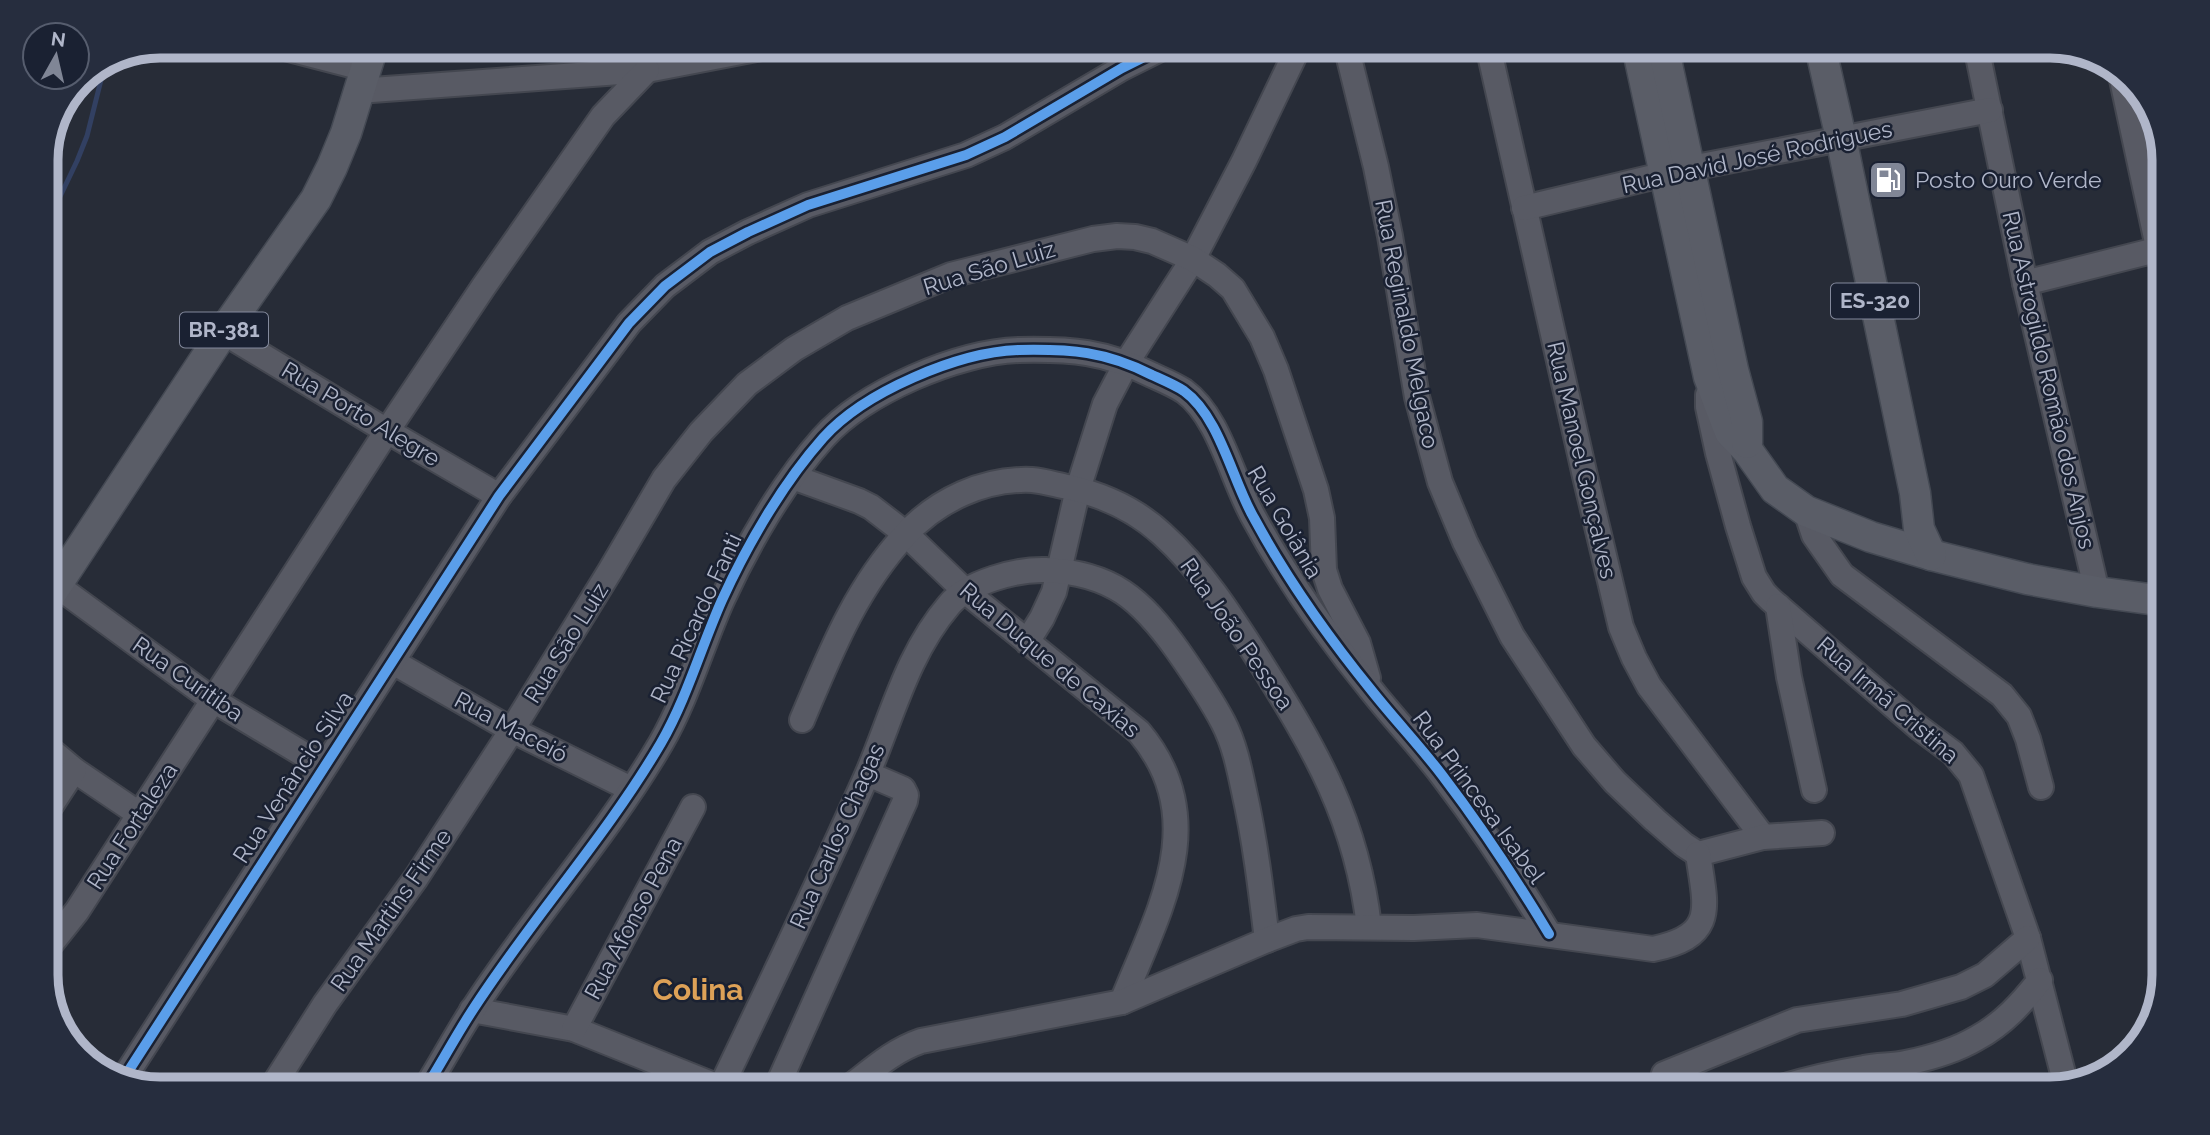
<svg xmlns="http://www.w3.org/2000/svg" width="2210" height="1135" font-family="Raleway,sans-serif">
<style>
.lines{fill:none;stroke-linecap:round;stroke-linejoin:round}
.stream{stroke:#324062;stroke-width:5}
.minor-casing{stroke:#444750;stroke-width:28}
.major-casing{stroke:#444953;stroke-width:33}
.minor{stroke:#585a64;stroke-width:24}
.major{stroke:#5a5d67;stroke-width:30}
.cycleway-casing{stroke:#1a2132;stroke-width:15}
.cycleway{stroke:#5a9eea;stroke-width:10}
.labels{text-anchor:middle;stroke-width:5;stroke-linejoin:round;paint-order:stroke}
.shield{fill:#1a2132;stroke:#83899c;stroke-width:2}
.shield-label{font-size:21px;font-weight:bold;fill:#b0b6c9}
.street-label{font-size:23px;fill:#b0b6c9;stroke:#1a2132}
.poi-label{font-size:23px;fill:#b0b6c9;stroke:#1a2132;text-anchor:start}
.district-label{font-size:30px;font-weight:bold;fill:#dda157;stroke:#1a2132}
.rim{fill:none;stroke:#b0b6c9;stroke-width:9}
</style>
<rect width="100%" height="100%" fill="#272c37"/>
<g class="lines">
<path class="stream" d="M46,226L77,161L87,136L104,68"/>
<defs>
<g id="minor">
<path d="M277,46L366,69"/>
<path d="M641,46L647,70"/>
<path d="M1346,46L1376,167L1390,236L1417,397L1440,482L1465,542L1512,636L1584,746L1615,782L1655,820L1684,845L1698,854"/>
<path d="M1488,46L1585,476L1621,627L1634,658L1649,686L1763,837"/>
<path d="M1976,46L2025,283L2097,592"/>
<path d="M2121,75L2164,275"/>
<path d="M358,91L647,70L772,46"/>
<path d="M1524,208L1691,168L1990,110"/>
<path d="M2025,283L2164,248"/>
<path d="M223,332L387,431L499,496"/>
<path d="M1708,395V407L1718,453L1738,526L1754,577L1764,593L1771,600L1918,727L1953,753L1971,775L2028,938L2066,1085"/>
<path d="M793,477L859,501L871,507L906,534L965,591L1139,732C1213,820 1158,912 1122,1002"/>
<path d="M1806,511L1814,535L1842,575L2002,695L2019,716L2028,739L2041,787"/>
<path d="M56,585L213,700L323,766"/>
<path d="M1778,606L1789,677L1814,790"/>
<path d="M1027,642L1042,618L1054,592L1078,489L1105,404L1127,362L1193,259L1244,161L1299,46"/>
<path d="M393,662L512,730L631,789"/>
<path d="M802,720C830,654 855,589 905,535C937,500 984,478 1032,480C1044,481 1057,485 1068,487C1103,495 1136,510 1162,534C1201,569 1231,616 1259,660C1315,749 1357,820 1369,927"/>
<path d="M49,749L74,770L139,814"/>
<path d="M46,813L74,770"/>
<path d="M1698,854L1763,837L1822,833"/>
<path d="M46,950L77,911L387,431L484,286L603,116L647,70"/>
<path d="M472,1010L574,1029L721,1088"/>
<path d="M574,1029L693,807"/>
<path d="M1664,1074L1797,1020L1902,1004L1961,987L1985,975L2028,938"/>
<path d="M122,1081L499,496L629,323L665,286L710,252L748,232L808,205L966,155L1005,137L1122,68L1166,46"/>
<path d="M271,1089L325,1004L416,878L512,730L610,571L664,479L701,432L747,384L794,349L847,318L951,275L1093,239L1117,236L1135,237L1152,241L1193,259L1217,275L1233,289L1262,337L1276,370L1316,490L1322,518L1324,570L1330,589L1358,643L1368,678"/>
<path d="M425,1089C441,1064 455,1037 472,1011C531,919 606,837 661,743C687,698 701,647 722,600C747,545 783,483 823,438C864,392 958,352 1019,350C1071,349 1105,351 1152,375C1163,380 1175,385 1184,391C1220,417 1232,480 1254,518C1287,579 1328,637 1372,691C1395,720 1420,746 1442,775C1481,826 1516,879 1549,934"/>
<path d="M720,1089C770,985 820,881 867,775C892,717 907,654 949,605C968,582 1017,569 1046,570C1112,573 1141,599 1178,651C1194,674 1210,697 1223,722C1234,743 1239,767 1244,791C1255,840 1261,890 1267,940"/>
<path d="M776,1089L905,801L906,795L903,789L868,774"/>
<path d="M847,1089C871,1071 892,1051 921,1041L1122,1002L1267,940L1296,929L1308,927L1414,928L1477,925L1653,949C1717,936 1706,908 1698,854"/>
<path d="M1775,1089C1804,1080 1834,1073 1864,1068C1878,1065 1893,1066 1906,1063C1930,1058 1957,1050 1977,1038C2003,1024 2022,1003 2040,980"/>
</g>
<g id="major">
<path d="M1637,46L1709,377L1730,432L1748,451L1775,489L1806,511L1871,537L1931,555L2027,579L2097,592L2164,601"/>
<path d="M1663,46L1733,370L1747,422V443"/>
<path d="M1820,46L1841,138L1915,493L1919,529L1931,555"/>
<path d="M46,601L223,332L316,199L332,167L346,133L373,46"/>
</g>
</defs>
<use href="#minor" class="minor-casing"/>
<use href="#major" class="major-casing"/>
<use href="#minor" class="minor"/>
<use href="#major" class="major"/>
<defs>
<g id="cycleway">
<path d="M122,1081L499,496L629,323L665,286L710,252L748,232L808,205L966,155L1005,137L1122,68L1166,46"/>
<path d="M425,1089C441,1064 455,1037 472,1011C531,919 606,837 661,743C687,698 701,647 722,600C747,545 783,483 823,438C864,392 958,352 1019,350C1071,349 1105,351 1152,375C1163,380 1175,385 1184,391C1220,417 1232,480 1254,518C1287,579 1328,637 1372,691C1395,720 1420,746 1442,775C1481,826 1516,879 1549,934"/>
</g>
</defs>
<use href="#cycleway" class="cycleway-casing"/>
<use href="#cycleway" class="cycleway"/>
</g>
<defs>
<symbol id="fuel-square" viewBox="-11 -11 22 22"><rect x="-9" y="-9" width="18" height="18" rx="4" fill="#808696" stroke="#1a2132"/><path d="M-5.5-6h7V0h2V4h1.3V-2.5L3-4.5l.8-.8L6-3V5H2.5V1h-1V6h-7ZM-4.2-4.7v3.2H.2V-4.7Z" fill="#fff"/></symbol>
</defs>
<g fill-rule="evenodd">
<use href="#fuel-square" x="1866" y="158" width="44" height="44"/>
</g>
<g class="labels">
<g class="shield">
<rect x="1831" y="283.5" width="88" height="35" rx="5"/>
<rect x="180" y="312.5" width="88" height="35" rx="5"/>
</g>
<g class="shield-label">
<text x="1875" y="308">ES-320</text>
<text x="224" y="337">BR-381</text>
</g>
<g class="street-label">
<text transform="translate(1757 157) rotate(-12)" y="8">Rua David José Rodrigues</text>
<text transform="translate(989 268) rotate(-17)" y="8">Rua São Luiz</text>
<text transform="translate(1407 324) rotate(79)" y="8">Rua Reginaldo Melgaco</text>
<text transform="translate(2049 380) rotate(77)" y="8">Rua Astrogildo Romão dos Anjos</text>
<text transform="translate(361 414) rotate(31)" y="8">Rua Porto Alegre</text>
<text transform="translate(1582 460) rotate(77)" y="8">Rua Manoel Gonçalves</text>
<text transform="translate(1285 522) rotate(60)" y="8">Rua Goiânia</text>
<text transform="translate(696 618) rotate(-65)" y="8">Rua Ricardo Fanti</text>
<text transform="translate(1237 634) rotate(55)" y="8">Rua João Pessoa</text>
<text transform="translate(566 643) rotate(-58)" y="8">Rua São Luiz</text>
<text transform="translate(1050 660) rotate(40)" y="8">Rua Duque de Caxias</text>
<text transform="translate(188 679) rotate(35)" y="8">Rua Curitiba</text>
<text transform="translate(1888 700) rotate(41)" y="8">Rua Irmã Cristina</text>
<text transform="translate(511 727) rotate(28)" y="8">Rua Maceió</text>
<text transform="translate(293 777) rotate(-57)" y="8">Rua Venâncio Silva</text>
<text transform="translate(1479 797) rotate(54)" y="8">Rua Princesa Isabel</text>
<text transform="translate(132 826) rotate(-57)" y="8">Rua Fortaleza</text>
<text transform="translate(837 836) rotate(-66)" y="8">Rua Carlos Chagas</text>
<text transform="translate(391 910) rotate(-55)" y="8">Rua Martins Firme</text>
<text transform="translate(633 918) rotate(-62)" y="8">Rua Afonso Pena</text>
</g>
<g class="poi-label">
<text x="1915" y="188">Posto Ouro Verde</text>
</g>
<g class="district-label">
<text x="698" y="1000">Colina</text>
</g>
</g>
<path d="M0 0H2210V1135H0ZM160 58H2050A102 102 0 0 1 2152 160V975A102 102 0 0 1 2050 1077H160A102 102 0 0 1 58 975V160A102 102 0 0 1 160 58Z" fill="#262d3e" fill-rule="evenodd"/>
<path class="rim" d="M160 58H2050A102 102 0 0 1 2152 160V975A102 102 0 0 1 2050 1077H160A102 102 0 0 1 58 975V160A102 102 0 0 1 160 58Z"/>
<g transform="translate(56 56) rotate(8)"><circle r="33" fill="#1a2132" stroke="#565d6e" stroke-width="2"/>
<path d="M0-5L12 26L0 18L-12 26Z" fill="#808696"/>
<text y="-10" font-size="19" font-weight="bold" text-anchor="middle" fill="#b0b6c9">N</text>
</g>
</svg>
